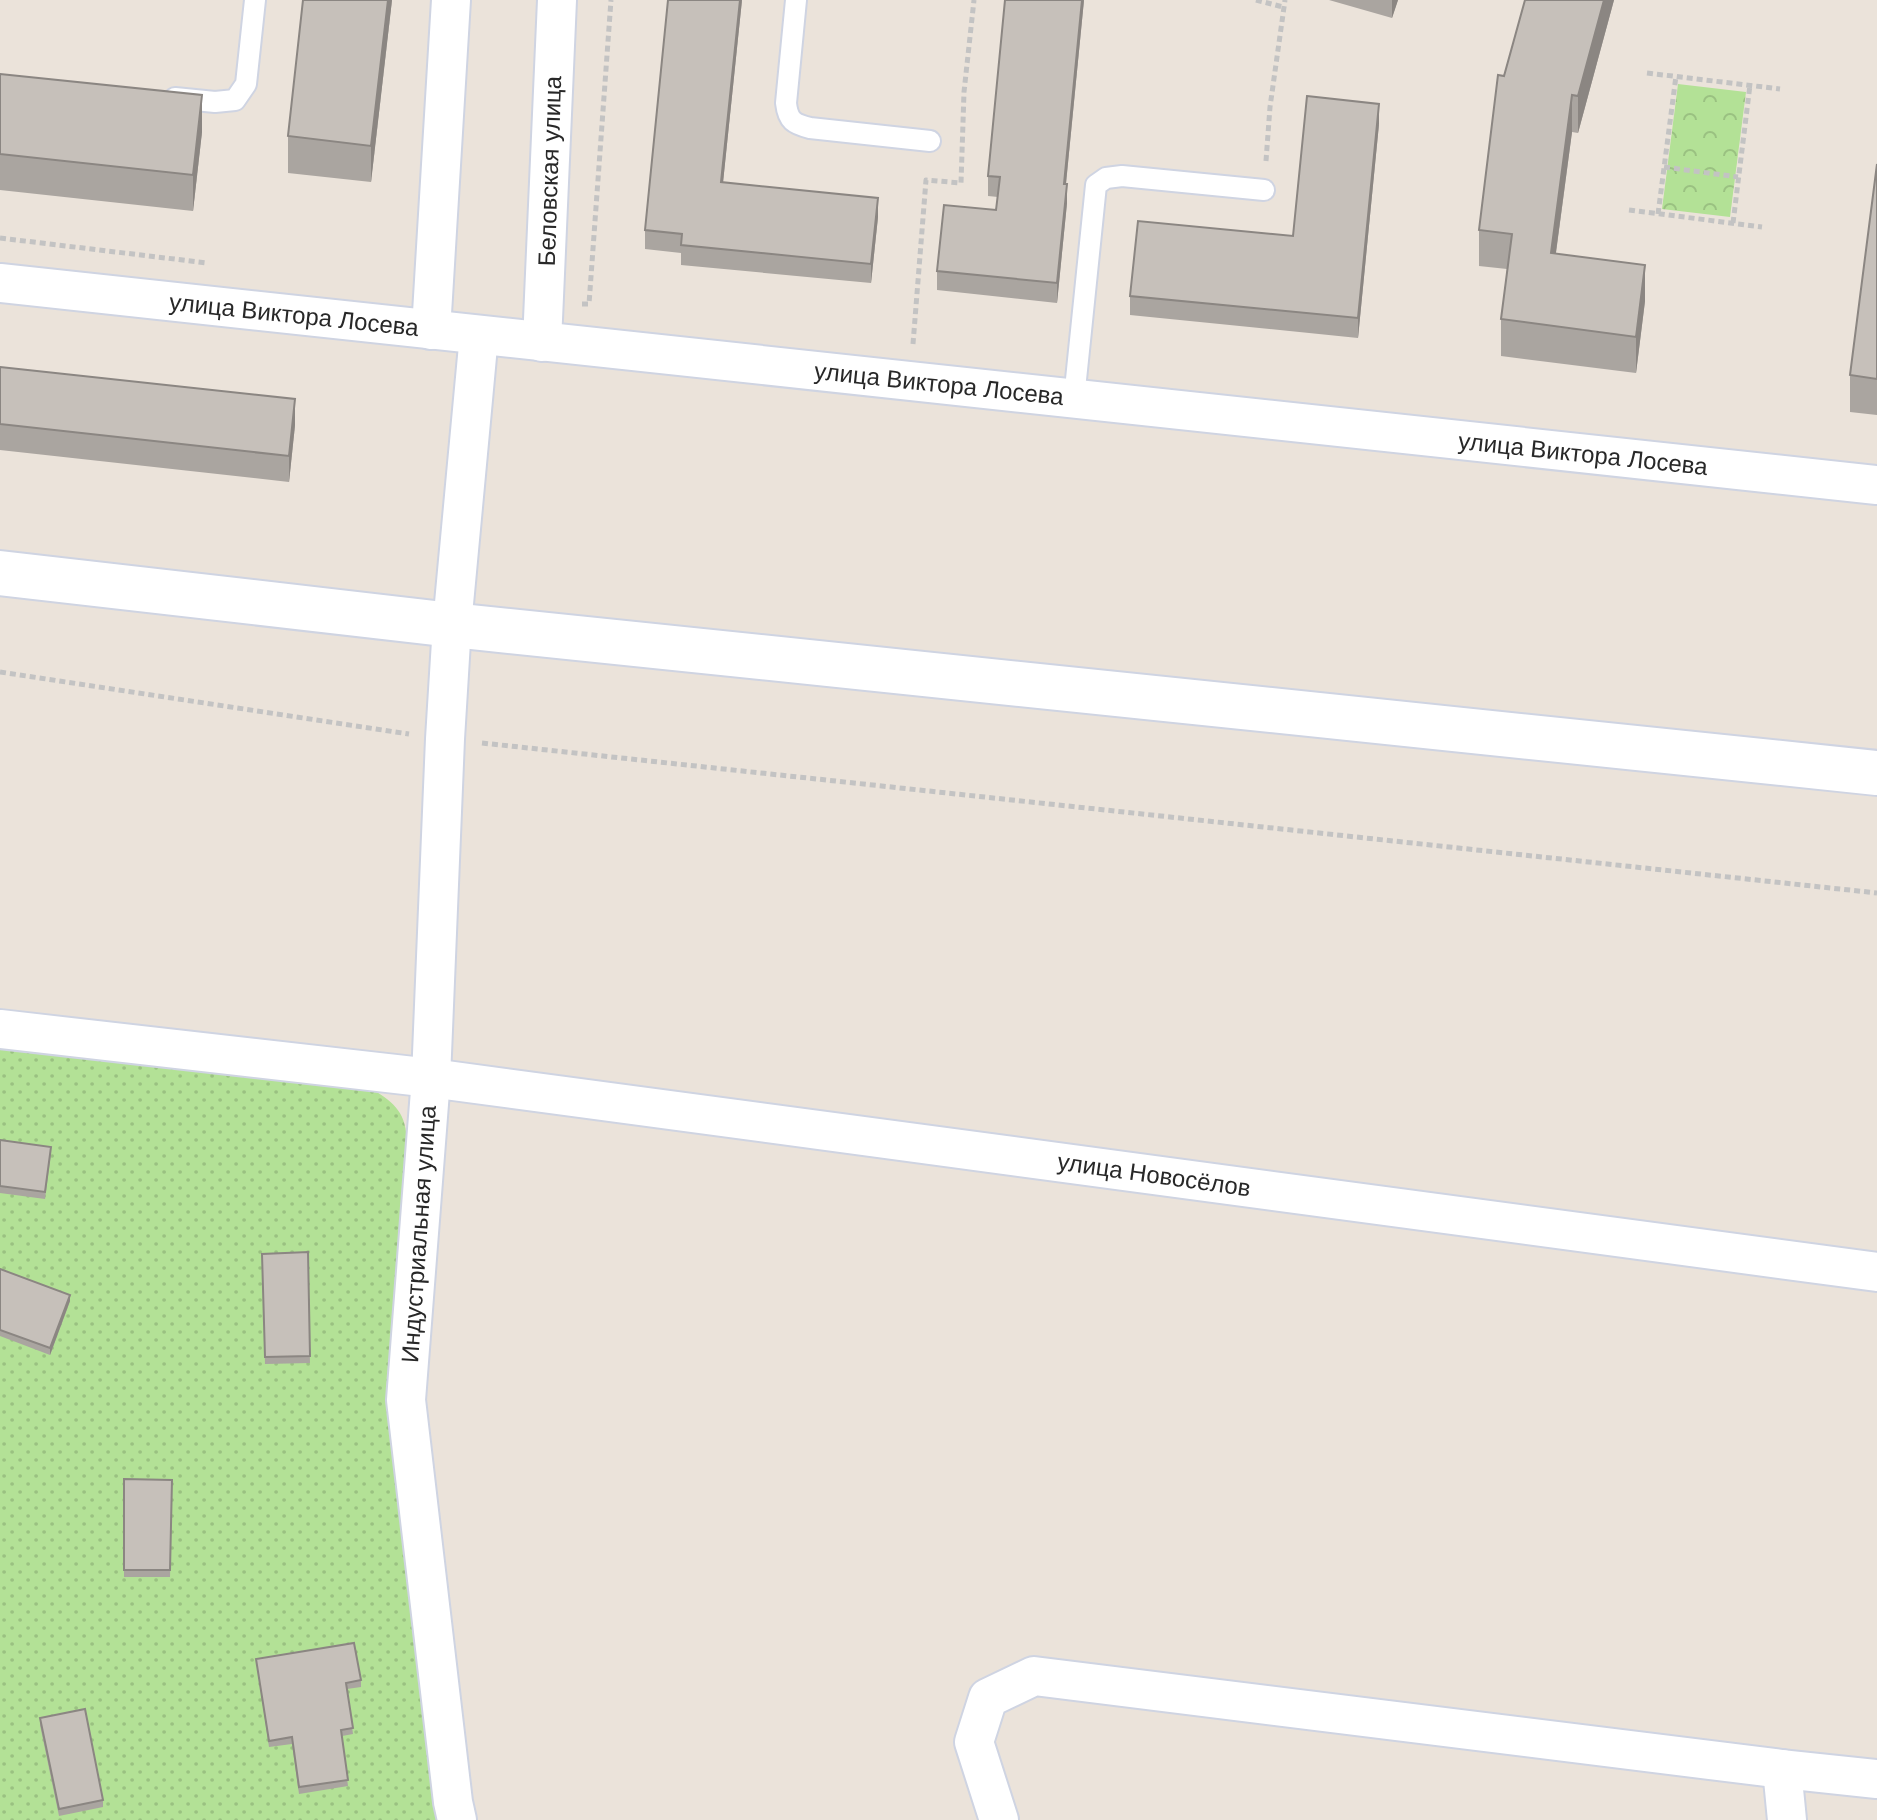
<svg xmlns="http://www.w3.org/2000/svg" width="1877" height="1820" font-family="Helvetica,sans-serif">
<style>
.grass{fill:url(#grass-dots)}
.park{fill:url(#park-crowns)}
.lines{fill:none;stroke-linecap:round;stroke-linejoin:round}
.service-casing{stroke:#cfd4e2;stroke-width:24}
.minor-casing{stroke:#cfd4e2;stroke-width:42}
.tertiary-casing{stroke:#cfd4e2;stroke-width:48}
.path{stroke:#c3c3c3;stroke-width:5;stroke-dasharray:6 4;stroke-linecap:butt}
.service{stroke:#fff;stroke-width:20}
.minor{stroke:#fff;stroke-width:38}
.tertiary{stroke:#fff;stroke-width:44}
.wall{fill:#aaa5a0}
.shaded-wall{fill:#8b8682}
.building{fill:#c6c0ba;stroke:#8b8682;stroke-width:2}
.labels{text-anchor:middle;stroke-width:7;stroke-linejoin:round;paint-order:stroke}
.street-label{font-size:24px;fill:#282828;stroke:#fff}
</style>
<defs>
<pattern id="grass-dots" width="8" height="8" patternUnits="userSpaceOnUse" patternTransform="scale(2)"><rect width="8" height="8" fill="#b3e196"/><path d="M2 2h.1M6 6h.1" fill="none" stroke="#9ac181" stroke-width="1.8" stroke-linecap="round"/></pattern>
<pattern id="park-crowns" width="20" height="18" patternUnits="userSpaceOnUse" patternTransform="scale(2)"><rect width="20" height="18" fill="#b3e196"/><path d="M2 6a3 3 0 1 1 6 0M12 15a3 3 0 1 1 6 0" fill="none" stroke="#9ac181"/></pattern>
</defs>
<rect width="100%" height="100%" fill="#ebe3da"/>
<path class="grass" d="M0,1048L375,1091C400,1106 407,1118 407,1147L387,1396L434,1807L437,1820H0Z"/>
<path class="park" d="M1678,84L1746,92L1730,217L1662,209Z"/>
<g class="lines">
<defs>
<g id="service">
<path d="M796,0L786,103C788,121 794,124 810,128L930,141"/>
<path d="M175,98L215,102L235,100L246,84L255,0"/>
<path d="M1074,399L1096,185L1106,178L1122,176L1264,190"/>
</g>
<g id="minor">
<path d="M0,283L1877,485"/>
<path d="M431,330L451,0"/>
<path d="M542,342L557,0"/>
<path d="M0,1029L431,1078L1877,1272"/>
<path d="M1782,1769L1787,1820"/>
<path d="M457,1820L453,1802L406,1400L431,1078L445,739L452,625L479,335"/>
<path d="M999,1820L974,1742L988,1698L1034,1676L1782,1769L1877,1779"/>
</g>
<path id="tertiary" d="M0,573L452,625L1877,773"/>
</defs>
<use href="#service" class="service-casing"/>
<use href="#minor" class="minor-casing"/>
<use href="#tertiary" class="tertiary-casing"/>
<g class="path">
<path d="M1256,0L1283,7"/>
<path d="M1647,73L1780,89"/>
<path d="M1266,161L1270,107L1285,0"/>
<path d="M1664,167L1738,177"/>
<path d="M1629,210L1762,227"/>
<path d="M1658,214L1676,76"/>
<path d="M1733,223L1750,85"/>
<path d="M0,238L207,263"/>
<path d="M582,304H589L611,0"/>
<path d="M913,344L926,180L961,183L964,92L974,0"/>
<path d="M0,672L409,734"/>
<path d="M482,743L1877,893"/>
</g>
<use href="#service" class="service"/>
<use href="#minor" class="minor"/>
<use href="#tertiary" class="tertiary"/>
</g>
<g class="wall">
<path d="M392,0L371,182L288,173V136Z"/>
<path d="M742,0L723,182L878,217L871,283L681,265V253L645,249V230Z"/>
<path d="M1084,0L1066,184L1067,203L1057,303L937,290V271L996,210L998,197L988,196V176Z"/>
<path d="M1329,0H1398L1392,18Z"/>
<path d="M1525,0H1614L1578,133L1572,132L1556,253L1645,301L1636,373L1501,356V319L1507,269L1479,266V230L1504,76Z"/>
<path d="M0,74L202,132L193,211L0,190Z"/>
<path d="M1379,124L1358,338L1130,315V296L1293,236Z"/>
<path d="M1877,164V415L1850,412V375Z"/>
<path d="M0,367L295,425L289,482L0,450Z"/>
<path d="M0,1140L51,1153L45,1199L0,1193Z"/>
<path d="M308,1252L310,1363L265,1364L262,1254Z"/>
<path d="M0,1269L70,1301L50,1355L0,1336Z"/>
<path d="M124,1479L172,1480L170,1577H124Z"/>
<path d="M256,1659L361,1680V1687L347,1689L353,1734L342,1736L348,1786L299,1794L292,1744L269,1747Z"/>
<path d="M40,1718L103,1800V1807L59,1816L40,1725Z"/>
</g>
<g class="shaded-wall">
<path d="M388,0H392L371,182V146Z"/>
<path d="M740,0H742L721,202V182Z"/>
<path d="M1082,0H1084L1064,203V184Z"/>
<path d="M1392,0H1398L1392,18Z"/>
<path d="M1604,0H1614L1578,133V96Z"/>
<path d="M202,95V132L193,211V175Z"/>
<path d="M1572,95V132L1551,289V253Z"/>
<path d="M1379,104V124L1358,338V318Z"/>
<path d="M1067,184V203L1057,303V283Z"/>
<path d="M878,198V217L871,283V264Z"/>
<path d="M1645,265V301L1636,373V337Z"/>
<path d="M295,399V425L289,482V456Z"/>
<path d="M70,1295V1301L50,1355V1348Z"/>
</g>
<g class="building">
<path d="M303,0H388L371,146L288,136Z"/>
<path d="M668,0H740L721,182L878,198L871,264L681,245L682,234L645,230Z"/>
<path d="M1005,0H1082L1064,184H1067L1057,283L937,271L944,205L996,210L1000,177L988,176Z"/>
<path d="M1525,0H1604L1578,96L1572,95L1551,253L1645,265L1636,337L1501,319L1512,234L1479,230L1498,75L1504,76Z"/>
<path d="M0,74L202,95L193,175L0,154Z"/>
<path d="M1307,96L1379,104L1358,318L1130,296L1138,221L1293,236Z"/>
<path d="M1877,164V379L1850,375Z"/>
<path d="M0,367L295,399L289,456L0,424Z"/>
<path d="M0,1140L51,1147L45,1192L0,1186Z"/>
<path d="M308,1252L310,1356L265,1357L262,1254Z"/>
<path d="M0,1269L70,1295L50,1348L0,1330Z"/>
<path d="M124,1479L172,1480L170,1570H124Z"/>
<path d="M354,1643L361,1680L346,1683L353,1728L341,1730L348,1780L299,1787L292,1737L269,1741L256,1659Z"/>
<path d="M85,1709L103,1800L59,1809L40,1718Z"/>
</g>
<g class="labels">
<g class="street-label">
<text transform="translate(550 171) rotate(-88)" y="8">Беловская улица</text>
<text transform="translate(294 315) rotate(6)" y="8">улица Виктора Лосева</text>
<text transform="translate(939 384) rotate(6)" y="8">улица Виктора Лосева</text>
<text transform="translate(1583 454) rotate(6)" y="8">улица Виктора Лосева</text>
<text transform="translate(1154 1175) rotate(8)" y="8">улица Новосёлов</text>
<text transform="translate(419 1234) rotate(-86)" y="8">Индустриальная улица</text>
</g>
</g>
</svg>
